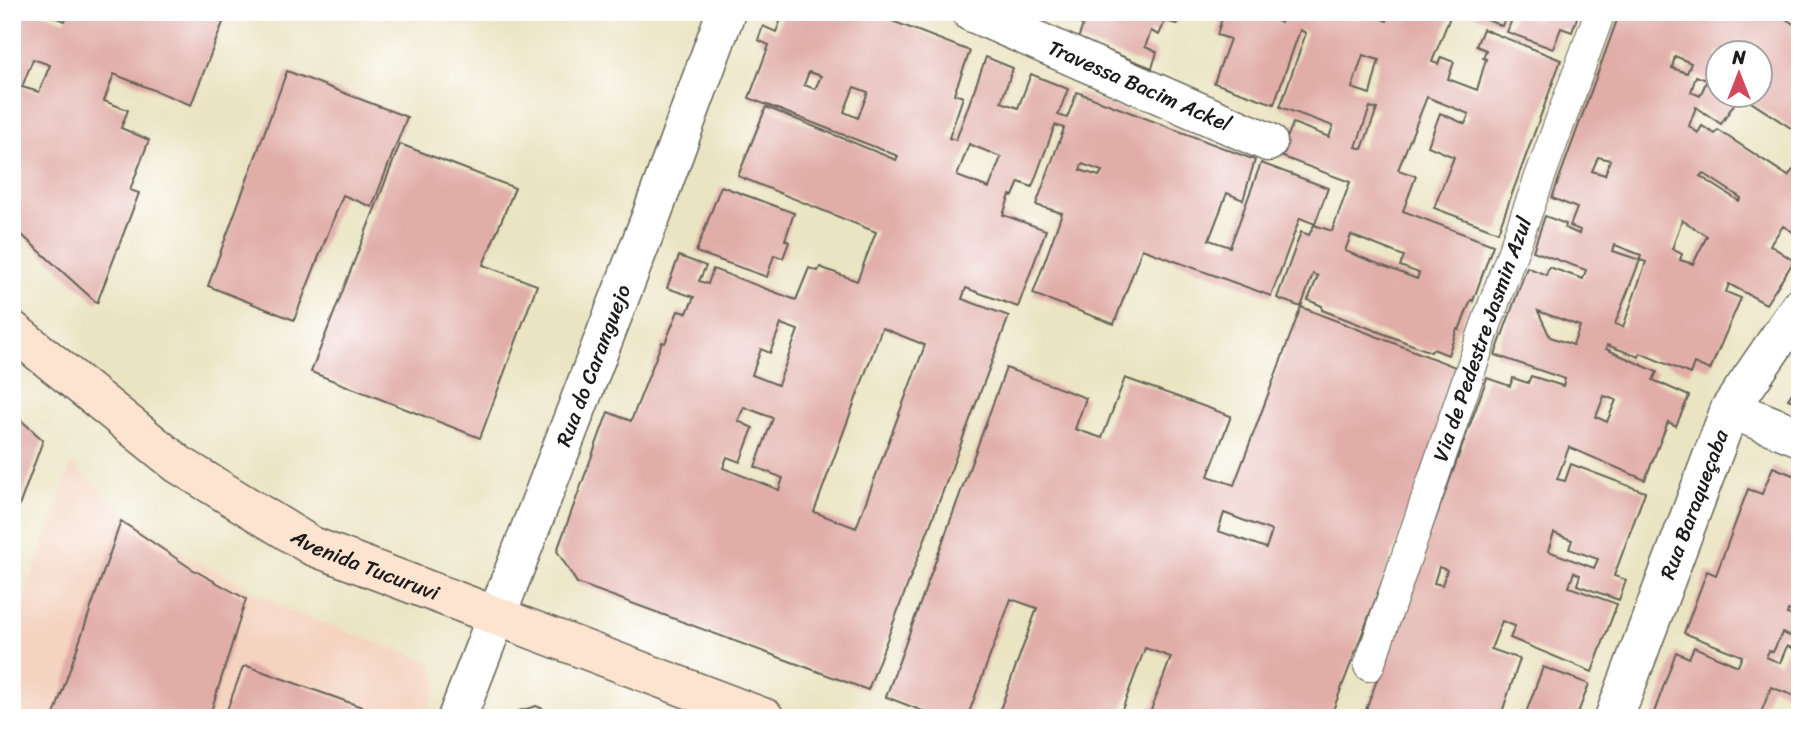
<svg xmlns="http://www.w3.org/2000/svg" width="1812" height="730" font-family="Sriracha,sans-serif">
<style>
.built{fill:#f4d3c0}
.building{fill:#e1ada7;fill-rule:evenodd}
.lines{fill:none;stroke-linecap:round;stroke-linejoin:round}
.service-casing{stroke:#646256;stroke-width:32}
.minor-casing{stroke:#646256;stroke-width:41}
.secondary-casing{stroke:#646256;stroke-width:41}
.service{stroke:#fff;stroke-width:30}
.minor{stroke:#fff;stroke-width:38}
.secondary{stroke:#fde4d1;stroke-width:38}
.labels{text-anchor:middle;stroke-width:5;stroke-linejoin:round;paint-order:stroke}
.street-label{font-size:21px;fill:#1c1c1c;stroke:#fff}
</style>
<rect width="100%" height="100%" fill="#fff"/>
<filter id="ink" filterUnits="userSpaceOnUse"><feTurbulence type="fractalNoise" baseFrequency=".0143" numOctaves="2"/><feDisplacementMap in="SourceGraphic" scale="14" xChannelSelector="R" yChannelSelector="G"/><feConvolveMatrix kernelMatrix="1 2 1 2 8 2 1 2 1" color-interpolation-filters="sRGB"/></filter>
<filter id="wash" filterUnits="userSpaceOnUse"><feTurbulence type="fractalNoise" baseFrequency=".00686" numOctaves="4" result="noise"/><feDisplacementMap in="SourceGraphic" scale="28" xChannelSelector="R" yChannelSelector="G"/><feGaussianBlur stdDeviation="1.57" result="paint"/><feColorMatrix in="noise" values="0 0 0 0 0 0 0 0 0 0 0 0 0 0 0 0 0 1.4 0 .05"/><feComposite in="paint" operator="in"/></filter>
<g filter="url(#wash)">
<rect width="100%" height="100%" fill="#ebe4c3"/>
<path class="built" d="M71,464L127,514L192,558L293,612L431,662L438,684L425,718H12V635Z"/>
<g id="blocks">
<g class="building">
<path d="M12,12H40L65,21L69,12H227L191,105L114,74L104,101L128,110L121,128L149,140L130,190L139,193L97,303L12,226V157L19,145L12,143ZM33,59L50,65L39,92L22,87Z"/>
<path d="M784,12H869L970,51L954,94L963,97L949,138L956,140L986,57L1013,68L1001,102L1018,108L1031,74L1068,89L1058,115L1067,118L1077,92L1255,160L1243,200L1227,193L1209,240L1230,247L1261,163L1328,188L1315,224L1300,218L1271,296L1142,249L1114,324L1033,294L1062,213L1036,205L1064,128L1055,125L1032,187L1019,182L1013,196L1010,195L1003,215L1046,230L1018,307L966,288L962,299L1009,316L868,690L577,583L557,551L608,412L631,421L662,342L665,343L678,311L687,313L694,297L667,288L679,256L706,266L699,281L708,284L713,269L796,300L809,268L818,271L820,267L857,281L876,232L738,176L766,107L896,160L898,156L749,98L769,45L758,40L763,26L776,32ZM809,72L821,76L815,89L804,85ZM854,87L868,92L858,118L844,112ZM969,144L1001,157L989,188L957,176ZM1082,164L1102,171L1099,176L1080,170ZM781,324L798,330L778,385L752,375L761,349L770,353ZM882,328L925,345L856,528L814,512ZM744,407L773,418L755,467L783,478L779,490L723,468L727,457L740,462L753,428L738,421Z"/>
<path d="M1047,12H1181L1177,24L1165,21L1159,35L1151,31L1145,47L1157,52L1152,68L1078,39L1083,25Z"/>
<path d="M1224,12H1252L1281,23L1286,12H1364L1387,21L1390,12H1452L1432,62L1438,64L1441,57L1454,62L1448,79L1477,90L1486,59L1483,58L1486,50L1476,46L1483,29L1561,60L1498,232L1434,208L1454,157L1428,146L1440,113L1465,124L1469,114L1427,97L1398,170L1416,176L1403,211L1493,245L1473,301L1471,300L1459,330L1457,329L1448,355L1433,349L1431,352L1322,310V306L1308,300L1318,276L1313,274L1301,307L1277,298L1301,232L1309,235L1314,225L1332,231L1350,182L1280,156L1293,123L1329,137L1333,126L1280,107L1306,33L1300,30L1274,104L1214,83L1230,39L1217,35ZM1363,55L1379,60L1370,94L1352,88ZM1370,107L1377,109L1362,149L1356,147ZM1351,235L1404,256L1400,266L1419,273L1417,279L1345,251Z"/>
<path d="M1467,12H1507L1502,26Z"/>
<path d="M1515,12L1537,19L1539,12H1579L1572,32L1561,28L1553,49L1507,32Z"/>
<path d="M1620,12H1764L1773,18L1776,13L1800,28V134L1740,95L1721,124L1696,107L1689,126L1698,133L1702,126L1715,134L1718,130L1788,176L1793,170L1800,174V236L1783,226L1770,245L1794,261L1766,304L1729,284L1726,292L1741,298L1710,370L1694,363L1690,374L1640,353L1639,357L1607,345L1606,349L1657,372L1653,380L1689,396L1676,426L1668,422L1645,480L1569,447L1557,479L1565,481L1571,464L1645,492L1614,576L1626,580L1619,600L1577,585L1580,575L1574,572L1569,587L1617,604L1592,672L1510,638L1515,626L1502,621L1491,649L1520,659L1500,718H1363L1487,378L1510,386L1513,378L1528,383L1531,376L1563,386L1565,379L1495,355L1527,267L1546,275L1549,267L1583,279L1586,270L1533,251L1545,216L1566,224L1565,228L1579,234L1580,230L1570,226L1577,208L1552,198ZM1717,52H1759L1760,94H1717ZM1675,56L1691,63L1687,73L1672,68ZM1696,76L1707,80L1700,96L1691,92ZM1598,157L1610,160L1605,175L1592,171ZM1703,173L1741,198L1739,201L1700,176ZM1682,220L1707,236L1693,264L1680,260L1682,254L1672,249ZM1615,245L1641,255L1640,260L1646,262L1623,327L1615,324L1640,260L1613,251ZM1538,311L1580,326L1573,345L1550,337ZM1604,396L1616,400L1607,422L1596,417ZM1554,533L1572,540L1569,549L1598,559L1594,568L1548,551ZM1439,567L1447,570L1442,585L1434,583Z"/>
<path d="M287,71L407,117L372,207L343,195L294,320L208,286Z"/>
<path d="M400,144L515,188L483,265L537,285L480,438L311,372Z"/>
<path d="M721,186L794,213L785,240L789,242L783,258L774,255L767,277L696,252Z"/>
<path d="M1301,307L1463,370L1330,718H1308L1300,715L1299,718H1148L1171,657L1145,648L1119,718H997L1037,608L1011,599L967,718H941L886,697L1006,368L1086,398L1075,429L1102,438L1125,378L1231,416L1208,476L1234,485ZM1224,513L1272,531L1266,548L1218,531Z"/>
<path d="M1800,381V404L1788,399Z"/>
<path d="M12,412L43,440L13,523H12Z"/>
<path d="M1773,467L1800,478V593L1793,612L1788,610L1787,614L1797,617L1790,636L1782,633L1773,652L1769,651L1766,657L1780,663L1787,646L1800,651V698L1771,687L1759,718H1652L1676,652L1689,658L1694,647L1738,666L1742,656L1684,633L1707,571L1716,575L1748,489L1762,494Z"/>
<path d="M121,521L192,569L246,599L209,718H53Z"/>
<path d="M247,666L390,717V718H224L243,667Z"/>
<path d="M1543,667L1589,684L1576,718H1524Z"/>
<path d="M536,706L565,718H498V717Z"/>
</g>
</g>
</g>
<g filter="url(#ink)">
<use href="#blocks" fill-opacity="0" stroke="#646256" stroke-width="2"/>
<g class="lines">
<defs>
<g id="service">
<path id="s1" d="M1369,666L1486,325L1600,12"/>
</g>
<g id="minor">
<path id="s2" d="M971,12L1268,142"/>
<path d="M1730,409L1800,437"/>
<path id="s3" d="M457,718L652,214L726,12"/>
<path id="s4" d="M1614,718L1730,409L1800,307"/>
</g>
<g id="secondary">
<path id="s5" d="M12,330L178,464L312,546L765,718"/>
</g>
</defs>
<use href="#service" class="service-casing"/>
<use href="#minor" class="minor-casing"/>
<use href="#secondary" class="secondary-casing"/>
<use href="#service" class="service"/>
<use href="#minor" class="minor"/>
<use href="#secondary" class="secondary"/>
</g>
</g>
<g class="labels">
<g class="street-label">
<text dy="7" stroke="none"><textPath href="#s2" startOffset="184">Travessa Bacim Ackel</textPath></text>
<text dy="7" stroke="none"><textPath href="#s1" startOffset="346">Via de Pedestre Jasmin Azul</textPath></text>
<text dy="7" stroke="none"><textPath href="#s3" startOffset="378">Rua do Caranguejo</textPath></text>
<text dy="7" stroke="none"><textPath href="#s4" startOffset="228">Rua Baraqueçaba</textPath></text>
<text dy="7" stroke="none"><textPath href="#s5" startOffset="427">Avenida Tucuruvi</textPath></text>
</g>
</g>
<rect width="1812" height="730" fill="none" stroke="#fff" stroke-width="42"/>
<g transform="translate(1739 74)"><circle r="33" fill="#ffffff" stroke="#a4a4a4" stroke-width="2"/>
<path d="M0-5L12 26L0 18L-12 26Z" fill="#d1495b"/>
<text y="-10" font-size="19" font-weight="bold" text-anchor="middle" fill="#1c1c1c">N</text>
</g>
</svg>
